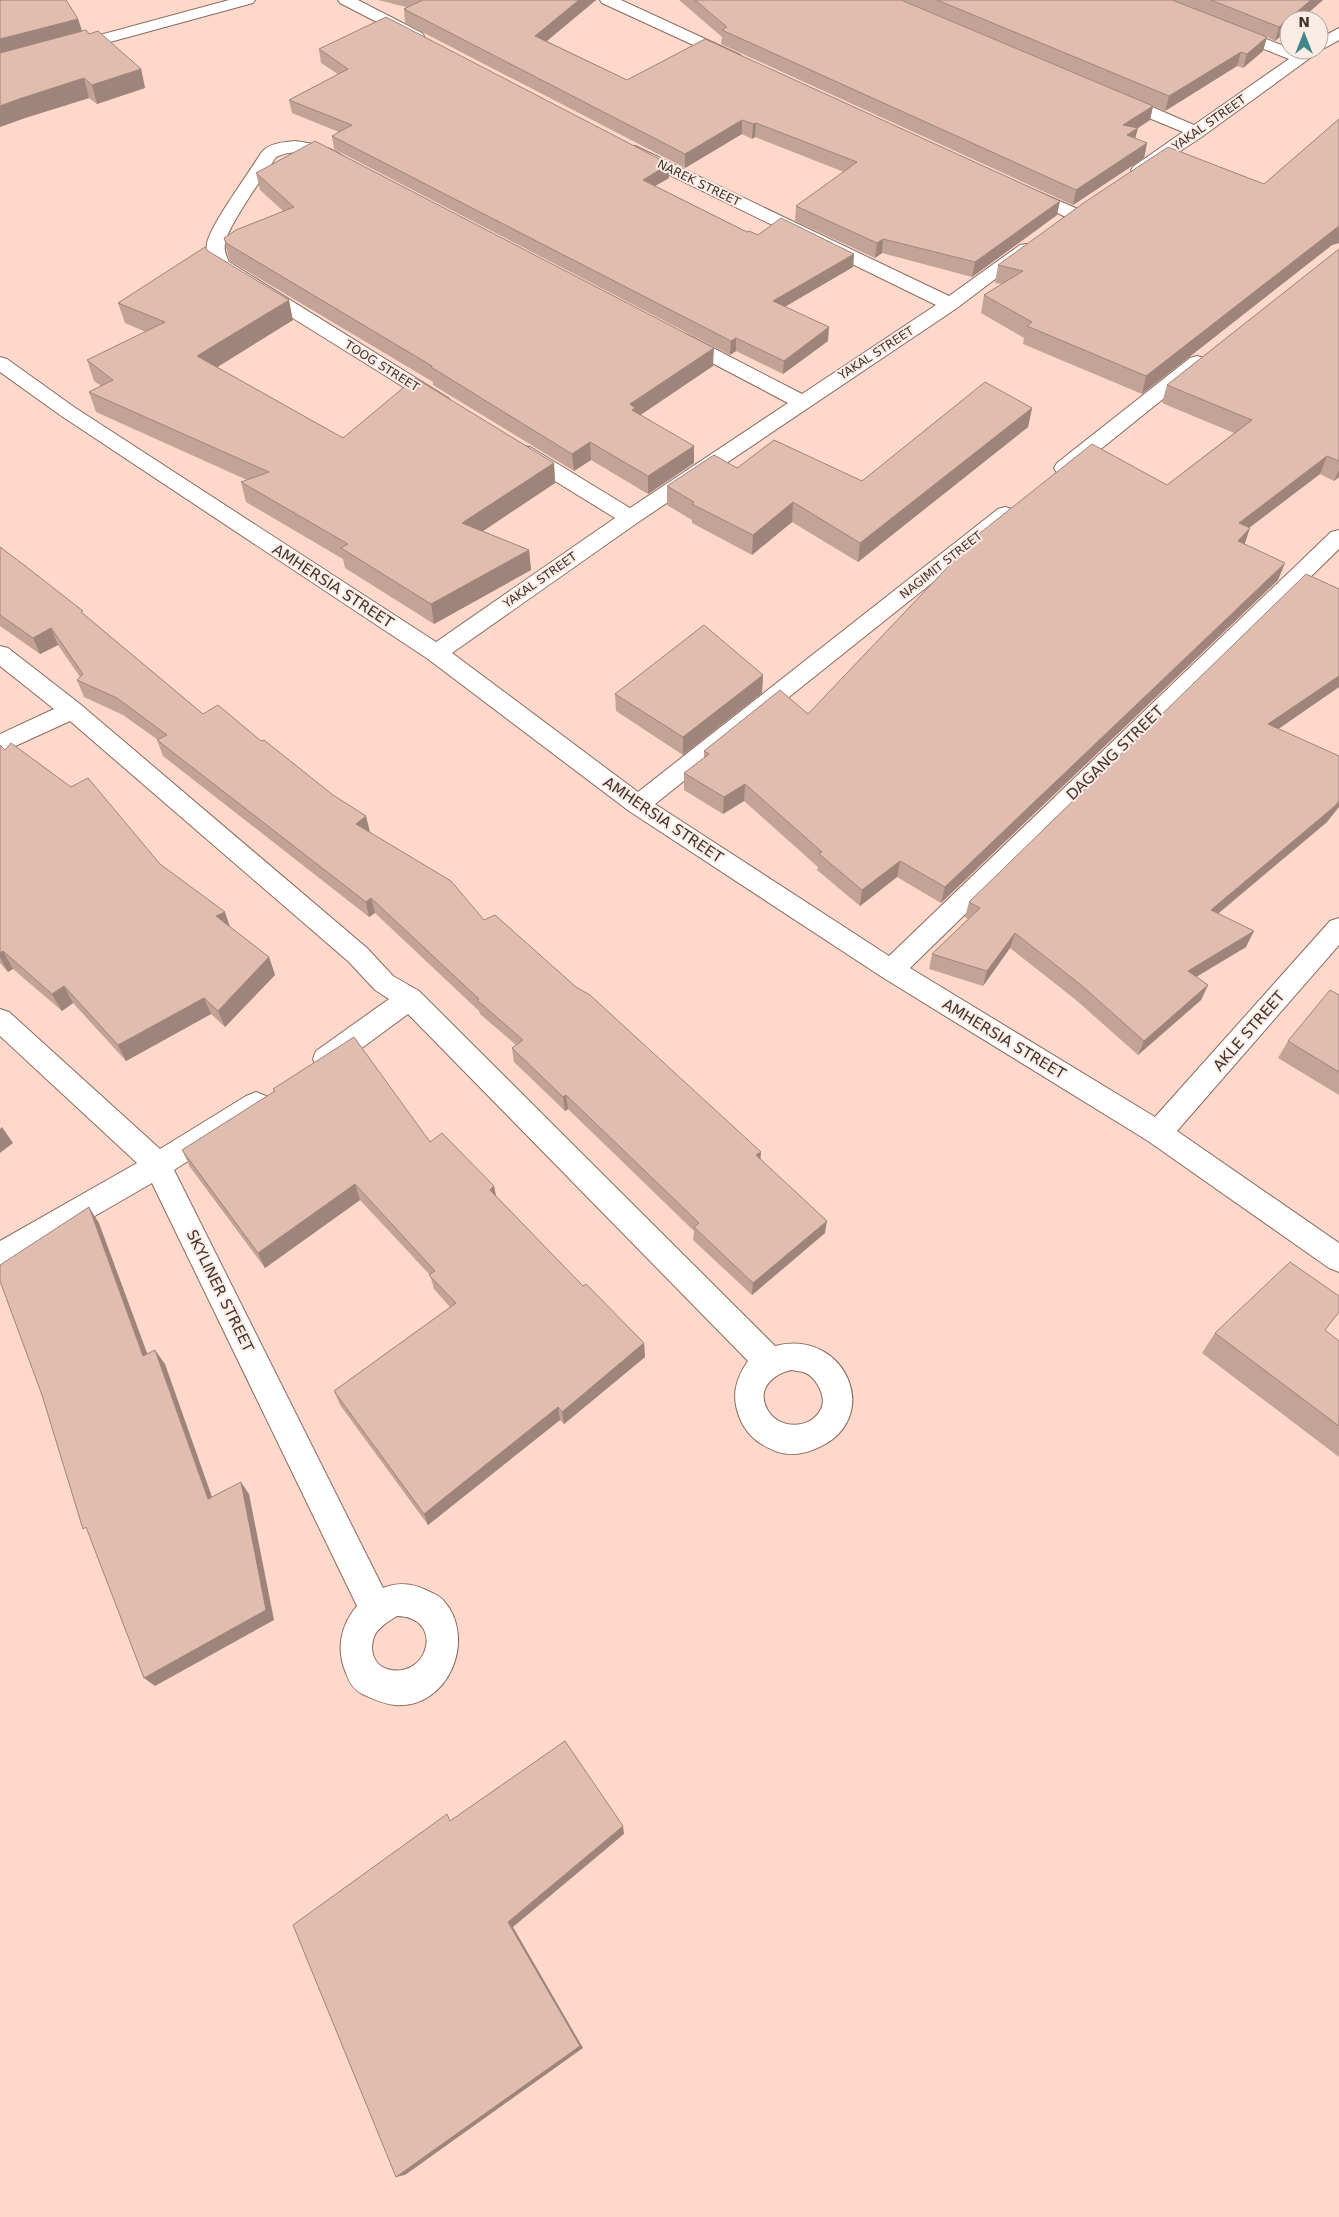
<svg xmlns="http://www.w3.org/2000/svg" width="1339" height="2217" font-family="'DejaVu Sans',sans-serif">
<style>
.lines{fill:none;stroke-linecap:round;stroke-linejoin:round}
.minor-casing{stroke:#8a6a5e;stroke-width:2}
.minor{fill:#fff;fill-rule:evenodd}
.wall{fill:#c2a396}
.shaded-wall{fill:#9e847a}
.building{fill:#e1bdaf;stroke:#9e847a}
.labels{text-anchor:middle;stroke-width:4;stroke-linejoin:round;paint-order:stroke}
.far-street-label{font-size:12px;fill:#41332d;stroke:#fbece6}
.street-label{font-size:15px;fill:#41332d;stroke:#fbece6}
</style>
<rect width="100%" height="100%" fill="#fed9cb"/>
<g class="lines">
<defs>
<g id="minor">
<path d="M229,0H255L253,3L0,72V62Z"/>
<path d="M338,0H358L422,33L424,36L422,39H410L340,3Z"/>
<path d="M600,0H621L740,55L742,58L740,61H728L602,3Z"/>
<path d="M1230,25L1289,48V50L1300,52L1319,50V39L1339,28V40L1321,50L1203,136L1146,174H1134L1131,170L1134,166L1183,132L1110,102L1108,98L1110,94H1122L1194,125L1289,59L1224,33L1222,30L1224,27Z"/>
<path d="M295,141C310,143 337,147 346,160L343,164C321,169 307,142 276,157C264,176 229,224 225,243C224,250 226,256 229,262L448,398L451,402L448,406L441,408L434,406L214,269C209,262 205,253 207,243C211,224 249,173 261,153C268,143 284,142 295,141Z"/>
<path d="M635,146L949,296L1020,245L1026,244L1032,245L1035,249L957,308L637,523L452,653L638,792L998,509L1005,507L1012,509L1016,514L1012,519L655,804L889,956L1331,532L1339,530V549L910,968L1155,1117L1330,921L1339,918V945L1177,1131L1339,1243V1272L1329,1268L1148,1141L882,977L629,811L428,659L60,415L0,372V357L7,359L74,407L436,642L615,518L516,457L513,452L516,447L523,446L530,447L630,508L788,403L674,343L671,339L674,335L681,333L688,335L802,394L936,305L629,155L626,151L629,147Z"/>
<path d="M1025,186L1080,210L1083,214L1080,218L1074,219L1068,218L1019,195L1016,191L1019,187Z"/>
<path d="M1197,356L1204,358L1207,362L1204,366L1071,473L1064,475L1057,473L1054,468L1057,463L1190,358Z"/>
<path d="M0,646L8,648L80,704L367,948L393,976L419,991L775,1346C846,1327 886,1421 815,1449C803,1454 791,1456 778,1452C762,1446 749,1438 741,1421C731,1399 734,1381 748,1361L408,1014L336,1067L326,1070L316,1067L313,1059L316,1051L389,999L375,990L349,962L70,721L0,753V734L54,709L0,666ZM791,1370C796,1371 801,1371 806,1373C817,1379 827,1397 821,1409C810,1431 777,1429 767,1409C756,1388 774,1374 791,1370Z"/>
<path d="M0,1009L9,1012L160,1149L246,1096L256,1092L266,1096L270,1104L266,1112L174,1170L383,1588C398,1582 411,1583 426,1590C432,1593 439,1595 443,1600C478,1638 448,1710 395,1705C384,1704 371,1698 362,1694C353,1689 349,1682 346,1673C336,1650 340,1626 357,1606L152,1183L10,1265L0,1269V1241L137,1163L0,1036ZM397,1616C446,1617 428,1681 387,1669C374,1665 369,1651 374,1637C377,1628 389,1621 397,1616Z"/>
</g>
</defs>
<use href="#minor" class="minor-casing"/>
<use href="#minor" class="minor"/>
</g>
<g class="wall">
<path d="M0,0L78,19L82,31L89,34L141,69L145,88L97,104L89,98L25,118L0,127Z"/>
<path d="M378,0H596L547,41L627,80L1057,215L972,277L882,253L875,258L795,221L796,206L844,172L755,137L752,139L742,134L685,168L405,23L404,9L406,7Z"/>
<path d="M679,0H901L1153,106L1150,120L1138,128L1135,139L1147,143L1144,158L1073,205L721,44L722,37Z"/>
<path d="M902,0H1323L1300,20H1289V29L1275,41L1267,37L1263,51L1243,68L1237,66L1165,111Z"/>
<path d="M319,49L669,178L655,186L747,232L758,235L854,254L853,267L785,307L828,341L783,374L736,351L730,355L334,149L332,136L339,132L292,113L289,100L338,74L321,63Z"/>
<path d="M1339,119V243L1332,245L1142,394L1023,344L1024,338L981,313L984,295L1002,284L995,283L998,265L1264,184Z"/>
<path d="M256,173L713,366L640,415L694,463L648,494L591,460L574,471L433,385V382L230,261L228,255L224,238L283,211L260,190Z"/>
<path d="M1339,249V477L1334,481L1320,474L1249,528L1244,544L1278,580L941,903L897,877L860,906L817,870L818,867L744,801L723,814L684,790V773L704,758V751L808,714L1167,485L1234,433L1162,403L1167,385Z"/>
<path d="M208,251L293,320L217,367L343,438L554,463L555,483L483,531L529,550L531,570L434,624L345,568L343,559L246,502L241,482L247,480L96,412L89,392L101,386L94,381L87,360L146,332L125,323L118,303Z"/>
<path d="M1032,408L1028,427L858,562L792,522L752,555L692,523V520L667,505V486L737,468L862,481Z"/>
<path d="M0,547L85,615L203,714L370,832L484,920L760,1159L825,1233L752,1295L693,1240L694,1231L568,1109L565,1111L514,1062L512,1048L516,1045L480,1014L479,1011L375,913L369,917L163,756L157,740H158L123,715L84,697L77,680L80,677L58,645L40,654L0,626Z"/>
<path d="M1339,589V687L1278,729L1327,822L1218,914L1246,947L1196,977L1208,985L1201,1000L1138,1055L1076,1000L1010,948L983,986L929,969L932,954L968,919L965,917L969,902Z"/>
<path d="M763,675L762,693L683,755L616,711L615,694Z"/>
<path d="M0,745L5,750L160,864L230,927L269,957L275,975L225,1027L211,1014L126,1061L73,1003L62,1011L13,969L8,972L0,963Z"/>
<path d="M1339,995V1095L1278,1058L1288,1041Z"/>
<path d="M273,1089L430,1142L494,1186L496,1196L583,1286L644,1343L645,1357L564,1424L560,1420L428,1525L340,1405L334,1391L450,1307L434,1289L430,1275L360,1200L265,1268L190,1167L182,1150L274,1092Z"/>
<path d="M1215,1333L1339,1341V1457L1202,1353Z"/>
</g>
<g class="shaded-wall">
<path d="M579,0H596L536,50L535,36Z"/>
<path d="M1311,0H1323L1300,20H1289V29L1275,41L1279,27Z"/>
<path d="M78,19L84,37L0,60V39Z"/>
<path d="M1267,37L1263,51L1243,68L1247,54Z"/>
<path d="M1241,52L1237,66L1165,111L1169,96Z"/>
<path d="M141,69L145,88L97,104L92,85Z"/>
<path d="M84,78L89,98L25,118L0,127V106L19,99Z"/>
<path d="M1153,106L1150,120L1138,128L1134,142L1124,150L1123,125Z"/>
<path d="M742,120V134L685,168V154Z"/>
<path d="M756,123L755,137L752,139L753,124Z"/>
<path d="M1147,143L1144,158L1073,205L1076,190Z"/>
<path d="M669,164V178L643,193V180Z"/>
<path d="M1060,201L1057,215L972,277L975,262Z"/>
<path d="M1339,226V243L1332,245L1142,394L1146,376Z"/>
<path d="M883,239L882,253L875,258L877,243Z"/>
<path d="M854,254L853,267L772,314L773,301Z"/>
<path d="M289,300L293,320L203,376L197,356Z"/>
<path d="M829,327L828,341L783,374L784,361Z"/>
<path d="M736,338V351L730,355L731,341Z"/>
<path d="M714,348L713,366L636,418L630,404Z"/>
<path d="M1032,408L1028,427L858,562L860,543Z"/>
<path d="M590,442L591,460L574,471L572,454Z"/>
<path d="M694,446V463L648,494V476Z"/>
<path d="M1327,456L1320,474L1233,540L1239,523Z"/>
<path d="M554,463L555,483L465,543L462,523Z"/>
<path d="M1339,470V477L1334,481Z"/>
<path d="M793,502L792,522L752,555L753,535Z"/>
<path d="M1250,528L1244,546L1238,541Z"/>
<path d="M529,550L531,570L434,624L431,604Z"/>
<path d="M1285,563L1278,580L941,903L945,887Z"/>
<path d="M51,628L58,645L40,654L33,638Z"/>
<path d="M763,675L762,693L683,755V737Z"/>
<path d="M1339,676V687L1261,741L1268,724Z"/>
<path d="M745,784L744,801L723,814L724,797Z"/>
<path d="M1339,801V807L1327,822L1204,925L1211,910Z"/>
<path d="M366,816L370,832L356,824Z"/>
<path d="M900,861L897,877L860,906L862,890Z"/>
<path d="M371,898L375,913L369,917L366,902Z"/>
<path d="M225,912L231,930L216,916Z"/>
<path d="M1254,931L1246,947L1181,986L1188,971Z"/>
<path d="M1015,933L1010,948L983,986L987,971Z"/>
<path d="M3,951L13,969L8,972L0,957V953Z"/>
<path d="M269,957L275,975L225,1027L218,1011Z"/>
<path d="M1208,985L1201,1000L1138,1055L1144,1041Z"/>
<path d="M64,986L73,1003L62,1011L52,994Z"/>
<path d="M204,998L211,1014L126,1061L118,1045Z"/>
<path d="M566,1095L568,1109L565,1111L563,1097Z"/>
<path d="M2,1127L13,1143L0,1153V1129Z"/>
<path d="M761,1152L760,1165L756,1155Z"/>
<path d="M355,1184L360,1200L265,1268L258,1253Z"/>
<path d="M494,1186L497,1202L490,1190Z"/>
<path d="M89,1207L99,1223L153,1369L143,1356Z"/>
<path d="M827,1221L825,1233L752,1295L753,1283Z"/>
<path d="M644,1343L645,1357L564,1424L562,1412Z"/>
<path d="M155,1350L165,1364L217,1511L208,1499Z"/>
<path d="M558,1407L560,1420L428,1525L424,1514Z"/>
<path d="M241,1482L249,1494L274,1620L155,1686L144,1678Z"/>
<path d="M623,1826L624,1834L513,1927L583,2048L405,2175L396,2177L508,1922Z"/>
</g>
<g class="building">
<path d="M0,0H66L78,19L0,39Z"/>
<path d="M423,0H579L535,36L627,80L705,39L1060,201L975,262L883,239L877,243L796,206L857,162L756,123L753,124L742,120L685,154L404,9Z"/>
<path d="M695,0H901L1153,106L1123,125L1138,128L1127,135L1147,143L1076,190L722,30L727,27Z"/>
<path d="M937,0H1172L1267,37L1247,54L1241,52L1169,96Z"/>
<path d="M1211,0H1311L1279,27Z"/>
<path d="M386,17L669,164L643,180L747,232L749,231L758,235L781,218L854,254L773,301L829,327L784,361L736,338L731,341L332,136L352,125L289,100L348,69L319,49Z"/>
<path d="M86,30L89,34L98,31L141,69L92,85L84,78L19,99L0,106V53Z"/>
<path d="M1339,119V226L1146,376L1027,326L1032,322L984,295L1023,271L998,265L1085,202L1168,147L1264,184Z"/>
<path d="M315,141L714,348L630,404L635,408L632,410L694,446L648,476L590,442L572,454L431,367L432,366L226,243L224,238L236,230L294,207L256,173Z"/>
<path d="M205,247L208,251L289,300L197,356L343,438L415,378L554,463L462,523L529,550L431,604L341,548L348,544L241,482L269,472L89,392L113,380L87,360L165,322L118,303Z"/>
<path d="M1339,249V461L1327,456L1239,523L1250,528L1238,541L1285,563L945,887L900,861L862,890L819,854L822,852L745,784L724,797L684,773L709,754L704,751L780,690L808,714L980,533L1092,444L1167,485L1252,420L1167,385Z"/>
<path d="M985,382L1032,408L860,543L793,502L753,535L692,504L694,502L667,486L714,455L737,468L774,440L862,481Z"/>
<path d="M0,547L24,565L83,611L81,612L203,714L218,705L261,741L264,740L333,795L366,816L356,824L451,881L484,920L495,915L576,987L590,995L761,1152L756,1155L827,1221L753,1283L694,1227L699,1223L566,1095L563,1097L512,1048L523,1040L477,1000L479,999L371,898L366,902L157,740L167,735L117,698L77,680L83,674L51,628L33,638L0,615Z"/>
<path d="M1306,574L1339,589V676L1268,724L1339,756V801L1335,806L1211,910L1254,931L1188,971L1208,985L1144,1041L1081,985L1015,933L987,971L932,954L980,908L969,902Z"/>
<path d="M704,625L763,675L683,737L615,694Z"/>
<path d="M11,743L71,787L88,778L160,864L225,912L216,916L269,957L218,1011L204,998L118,1045L64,986L52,994L3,951L0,953V745L5,750Z"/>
<path d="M1330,990L1339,995V1072L1288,1041Z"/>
<path d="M354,1037L430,1142L442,1133L494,1186L490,1190L583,1286L586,1284L644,1343L562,1412L558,1407L424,1514L334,1391L456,1303L429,1275L435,1271L355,1184L258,1253L182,1150L275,1091L273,1089Z"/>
<path d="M89,1207L143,1356L155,1350L208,1499L241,1482L266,1610L144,1678L86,1527L83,1529L42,1395L0,1281V1265Z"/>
<path d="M1290,1262L1339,1296V1312L1325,1330L1339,1341V1426L1215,1333Z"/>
<path d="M565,1741L623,1826L508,1922L580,2046L396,2177L293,1925L447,1814L450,1821Z"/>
</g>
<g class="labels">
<g class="far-street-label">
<text transform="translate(1209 123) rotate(-35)" y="4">YAKAL STREET</text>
<text transform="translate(699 183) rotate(26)" y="4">NAREK STREET</text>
<text transform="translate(876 353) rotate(-33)" y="4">YAKAL STREET</text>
<text transform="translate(382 366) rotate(32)" y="4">TOOG STREET</text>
<text transform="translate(941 565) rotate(-38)" y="4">NAGIMIT STREET</text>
<text transform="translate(540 580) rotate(-35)" y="4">YAKAL STREET</text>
</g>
<g class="street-label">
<text transform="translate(333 586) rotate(33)" y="5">AMHERSIA STREET</text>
<text transform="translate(1115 753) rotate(-44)" y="5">DAGANG STREET</text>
<text transform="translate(663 820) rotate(34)" y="5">AMHERSIA STREET</text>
<text transform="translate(1249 1031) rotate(-49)" y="5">AKLE STREET</text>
<text transform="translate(1004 1039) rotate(31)" y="5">AMHERSIA STREET</text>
<text transform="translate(220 1291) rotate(64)" y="5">SKYLINER STREET</text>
</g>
</g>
<g transform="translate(1304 35)"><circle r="24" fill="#fbece6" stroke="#b1a29c"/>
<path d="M0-4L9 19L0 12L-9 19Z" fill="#408888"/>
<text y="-8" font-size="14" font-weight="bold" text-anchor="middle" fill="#41332d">N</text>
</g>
</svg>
